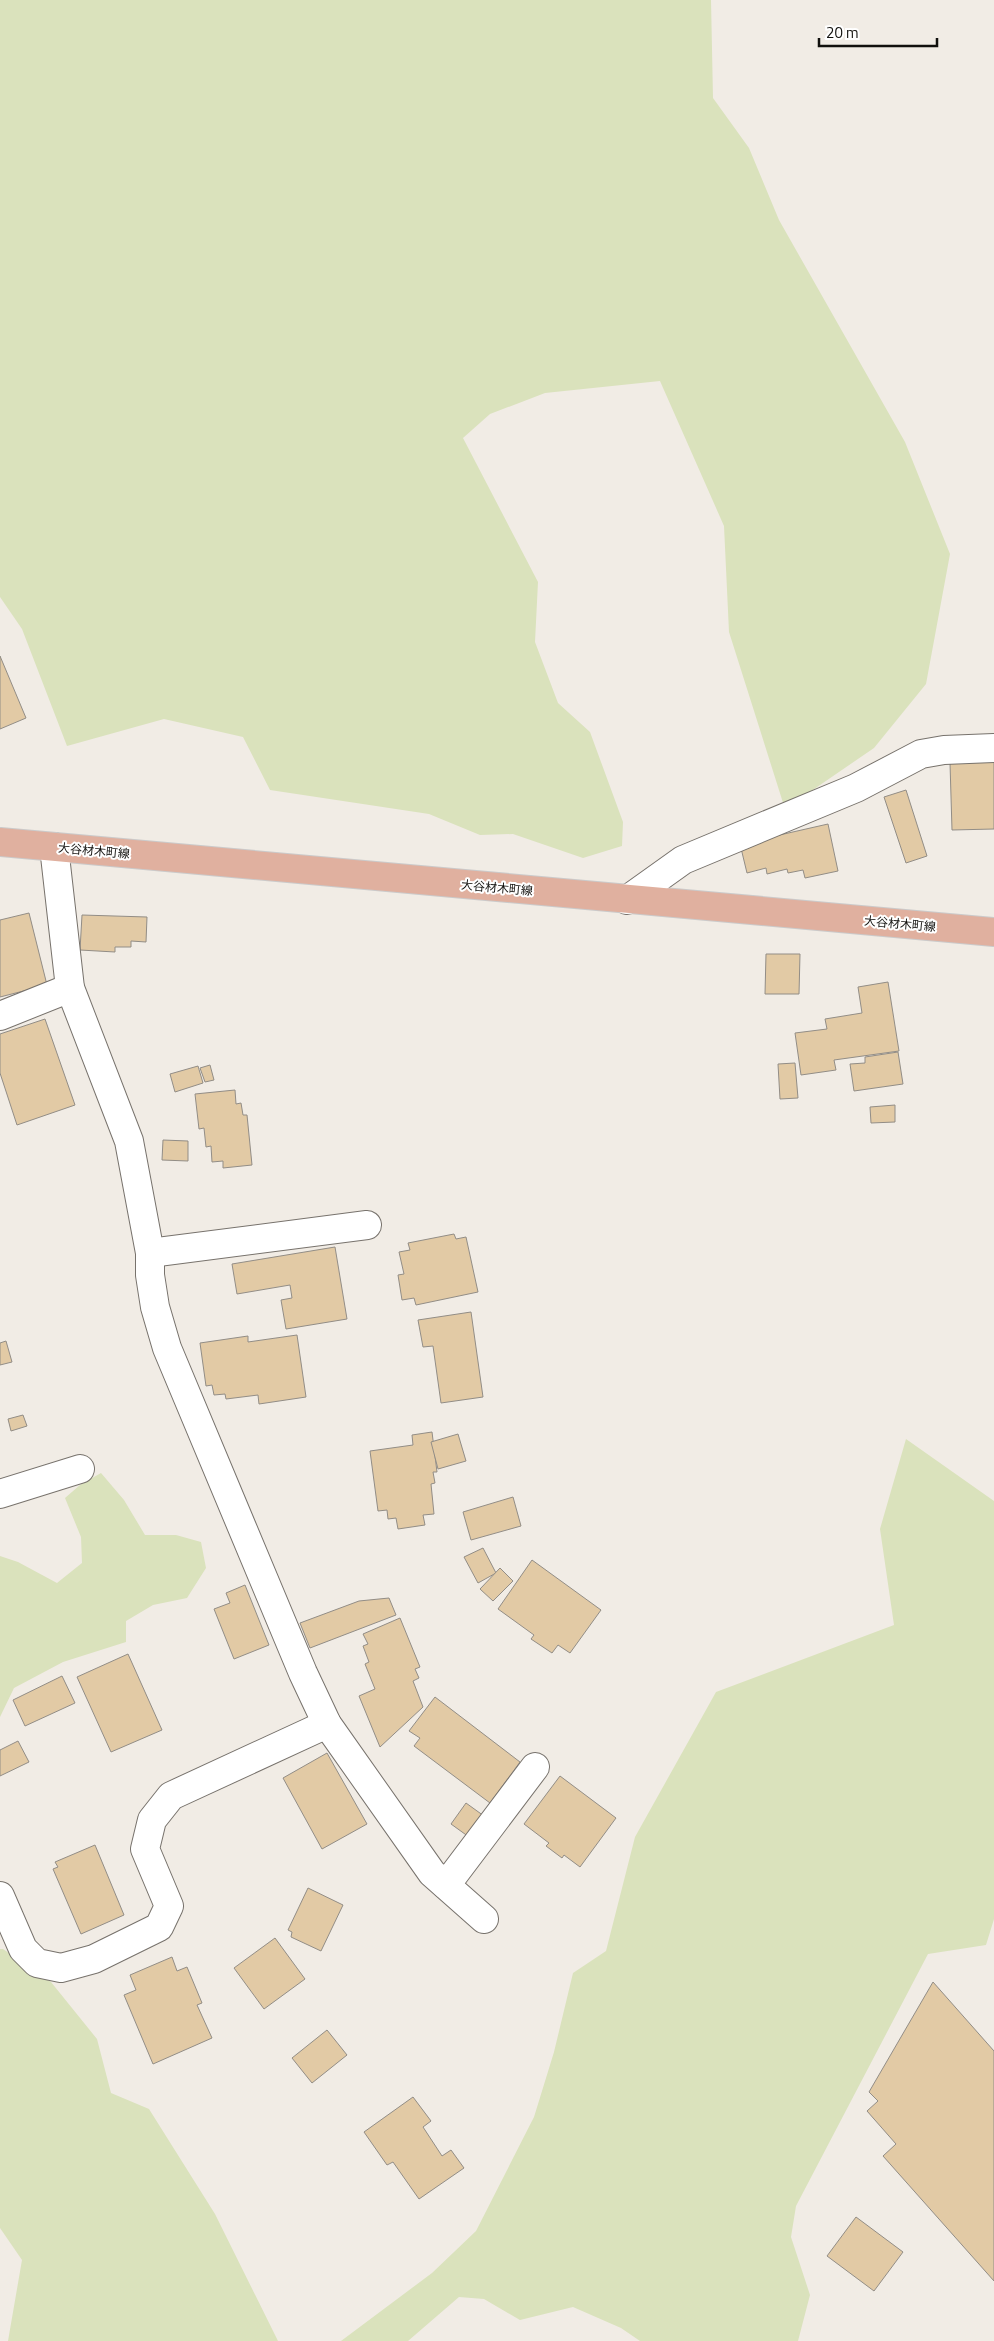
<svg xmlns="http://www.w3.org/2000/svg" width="994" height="2341" font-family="'Titillium Web','Noto Sans JP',sans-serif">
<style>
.green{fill:#dae2bc}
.building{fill:#e2caa5;stroke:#928d86}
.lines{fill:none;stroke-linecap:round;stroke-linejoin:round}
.minor-casing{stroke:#77726c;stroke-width:30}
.major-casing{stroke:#cbcaca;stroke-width:30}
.minor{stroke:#fff;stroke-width:28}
.major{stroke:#e0b09f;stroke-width:28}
.labels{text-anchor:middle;stroke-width:4;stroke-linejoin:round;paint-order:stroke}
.street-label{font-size:12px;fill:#11100d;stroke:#fff}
</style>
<rect width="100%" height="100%" fill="#f1ece5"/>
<g class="green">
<path d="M0,0H711L713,98L749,148L779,220L905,442L950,554L926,684L874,748L785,809L729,632L724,526L660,381L545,393L490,414L463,438L538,582L535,642L558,703L590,732L623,822L622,846L583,858L513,834L480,835L429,814L270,790L243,737L164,719L67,746L22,629L0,597Z"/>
<path d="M906,1439L994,1501V1919L986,1945L928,1954L796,2206L791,2237L810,2295L798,2341H640L621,2328L573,2307L520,2320L484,2299L459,2297L408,2341H341L432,2273L476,2231L534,2117L554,2052L573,1973L606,1951L635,1837L716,1692L894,1625L880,1529Z"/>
<path d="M101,1473L124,1500L145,1535H176L201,1542L206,1568L187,1598L153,1605L126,1621V1642L63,1662L14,1688L0,1717V1556L18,1562L57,1583L82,1563L81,1537L65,1498L80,1485Z"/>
<path d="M0,1949H3L51,1982L97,2039L111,2093L149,2109L215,2214L278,2341H8L22,2260L0,2228Z"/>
</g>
<g class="building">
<path d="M0,656L26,718L0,729Z"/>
<path d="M994,761V829L952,830L950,763Z"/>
<path d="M906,790L927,856L906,863L884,797Z"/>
<path d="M828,824L838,871L805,878L803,870L788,873L787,869L767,874L766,868L747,873L740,844Z"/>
<path d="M29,913L47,985L0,997V920Z"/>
<path d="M82,915L147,917L146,942L131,941V947H115V952L80,950Z"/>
<path d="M766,954H800L799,994H765Z"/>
<path d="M888,982L899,1051L834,1060L836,1070L801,1075L795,1033L827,1029L825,1019L862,1013L858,987Z"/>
<path d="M45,1019L75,1105L17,1125L0,1073V1034Z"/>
<path d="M898,1052L903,1084L854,1091L850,1064L865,1063V1057Z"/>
<path d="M795,1063L798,1098L780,1099L778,1064Z"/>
<path d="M210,1065L214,1080L205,1082L200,1068Z"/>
<path d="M198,1066L203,1083L175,1092L170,1074Z"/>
<path d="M235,1090L236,1104L241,1103L243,1115H247L252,1165L223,1168V1161L212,1162L211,1146L206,1147L204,1128L199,1129L195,1094Z"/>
<path d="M895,1105V1122L871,1123L870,1107Z"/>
<path d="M163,1140L188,1141V1161L162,1160Z"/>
<path d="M454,1234L456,1239L466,1237L478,1292L416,1305L414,1298L402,1300L398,1275L404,1274L399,1252L410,1250L408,1243Z"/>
<path d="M335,1247L347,1319L286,1329L281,1300L292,1298L290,1285L237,1294L232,1264Z"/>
<path d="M471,1312L483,1397L441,1403L433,1346L423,1347L418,1320Z"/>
<path d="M297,1335L306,1397L259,1404L258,1395L226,1399L225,1394L214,1395L212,1385L206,1386L200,1343L248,1336V1342Z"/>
<path d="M6,1341L12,1362L0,1365V1343Z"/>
<path d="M23,1415L27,1426L11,1431L8,1419Z"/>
<path d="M432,1432L437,1472H433L435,1483L431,1484L434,1514L423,1515L425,1525L398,1529L396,1518L388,1519L387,1510L378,1511L370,1451L413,1445L412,1435Z"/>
<path d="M458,1434L466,1461L438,1469L431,1442Z"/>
<path d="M513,1497L521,1526L471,1540L463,1512Z"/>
<path d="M483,1548L496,1573L478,1583L464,1557Z"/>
<path d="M532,1560L601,1610L570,1653L558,1645L552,1653L531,1639L534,1635L498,1609Z"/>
<path d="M500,1568L513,1581L493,1601L480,1589Z"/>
<path d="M245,1585L269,1645L234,1659L214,1609L230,1603L226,1593Z"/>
<path d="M389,1598L396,1615L310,1648L300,1623L359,1601Z"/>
<path d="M400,1618L420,1667L415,1669L419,1678L413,1681L423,1707L380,1747L359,1696L375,1689L365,1664L369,1662L363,1646L368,1644L363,1634Z"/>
<path d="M128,1654L162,1730L111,1752L77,1677Z"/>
<path d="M62,1676L75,1703L25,1726L13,1700Z"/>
<path d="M435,1697L520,1762L490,1803L414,1746L420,1738L409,1731Z"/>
<path d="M18,1741L29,1762L0,1776V1750Z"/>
<path d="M327,1753L367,1824L322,1849L283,1778Z"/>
<path d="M560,1776L616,1818L580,1867L564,1855L562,1858L546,1846L549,1843L524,1824Z"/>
<path d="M466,1803L484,1816L469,1837L451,1824Z"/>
<path d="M95,1845L124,1915L81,1934L53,1869L58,1867L55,1862Z"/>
<path d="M308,1888L343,1905L321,1951L291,1937L292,1932L288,1930Z"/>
<path d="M275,1938L305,1979L264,2009L234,1968Z"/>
<path d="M172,1957L177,1971L187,1967L202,2003L197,2005L212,2038L153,2064L124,1995L136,1990L130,1975Z"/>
<path d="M933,1982L994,2051V2281L883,2156L896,2144L867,2111L878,2101L869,2092Z"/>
<path d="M327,2030L347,2055L312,2083L292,2058Z"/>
<path d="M413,2097L431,2121L423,2127L442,2156L451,2150L464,2168L419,2199L393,2162L387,2165L364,2132Z"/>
<path d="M856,2217L903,2252L874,2291L827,2256Z"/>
</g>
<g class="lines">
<defs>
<g id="minor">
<path d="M54,847L70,988L129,1141L150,1253V1275L155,1307L167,1348L303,1673L327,1724L432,1873L484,1919"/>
<path d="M627,900L683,860L856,788L921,754L944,750L994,748"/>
<path d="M0,1016L70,988"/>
<path d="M150,1253L367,1225"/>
<path d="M0,1494L80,1469"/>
<path d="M446,1885L535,1767"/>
<path d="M0,1896L23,1949L37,1963L61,1968L94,1959L159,1927L169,1906L145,1849L152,1820L171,1796L327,1724"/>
</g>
<path id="major" d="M0,842L994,932"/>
</defs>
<use href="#minor" class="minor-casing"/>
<use href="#major" class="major-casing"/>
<use href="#minor" class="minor"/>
<use href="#major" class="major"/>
</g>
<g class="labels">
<g class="street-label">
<text transform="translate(94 851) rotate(5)" y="4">大谷材木町線</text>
<text transform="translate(497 888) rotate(5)" y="4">大谷材木町線</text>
<text transform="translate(900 924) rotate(5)" y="4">大谷材木町線</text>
</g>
</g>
<path d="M819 38v8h118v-8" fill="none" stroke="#11100d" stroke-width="2.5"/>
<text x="826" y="38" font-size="15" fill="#11100d" stroke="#ffffff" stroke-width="4" paint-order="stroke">20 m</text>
</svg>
